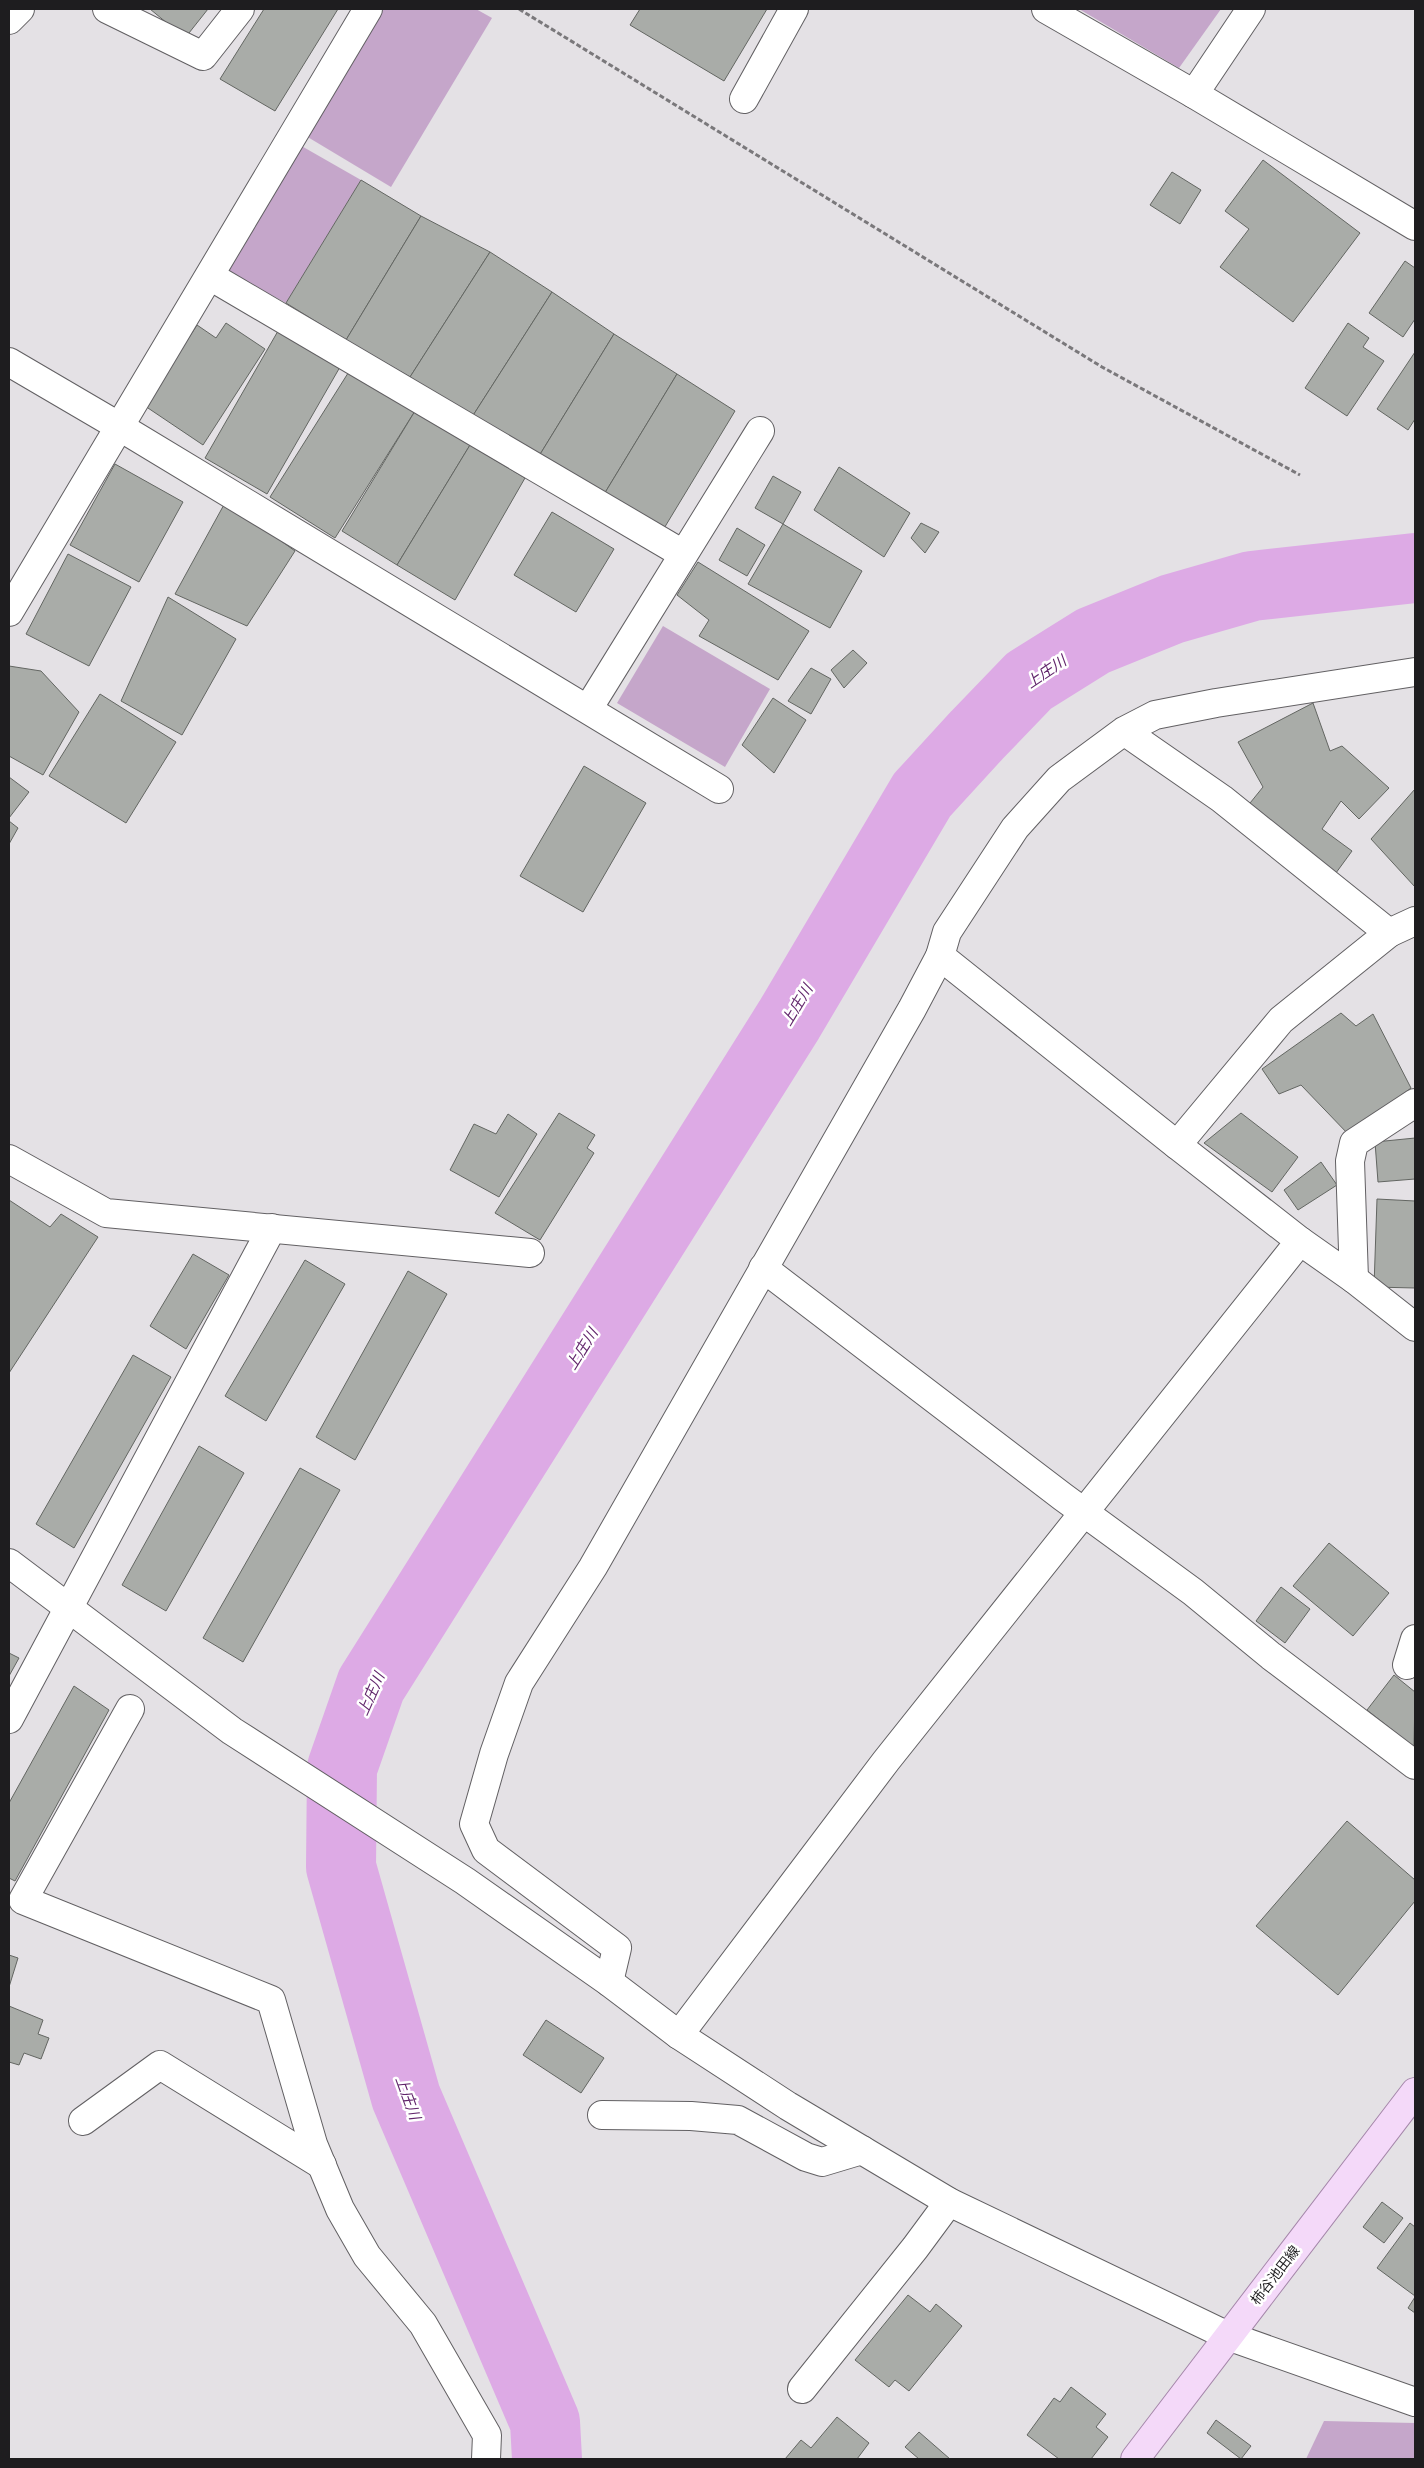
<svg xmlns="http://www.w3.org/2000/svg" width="1424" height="2468" font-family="'PT Sans','Noto Sans JP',sans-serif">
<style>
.green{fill:#c5a6ca}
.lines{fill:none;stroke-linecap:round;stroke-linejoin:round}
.river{stroke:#ddaae5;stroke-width:70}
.building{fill:#a9aca8;stroke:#636662}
.minor-casing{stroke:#626063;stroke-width:30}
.major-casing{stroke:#a587aa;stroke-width:30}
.path{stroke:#7a787b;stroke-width:3;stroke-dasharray:5 2.5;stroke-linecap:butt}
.minor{stroke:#fff;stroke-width:28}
.major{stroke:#f4d9f9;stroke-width:28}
.labels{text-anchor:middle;stroke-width:5;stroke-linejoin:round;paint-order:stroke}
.street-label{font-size:14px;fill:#1e1d1f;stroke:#fff}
.water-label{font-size:15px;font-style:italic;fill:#61256b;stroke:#fff}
</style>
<rect width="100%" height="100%" fill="#e4e1e5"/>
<g class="green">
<path d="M383,9H476L492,18L391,187L306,136Z"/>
<path d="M1079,9H1221L1179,68Z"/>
<path d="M298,144L361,180L286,303L225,270Z"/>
<path d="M663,626L770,689L725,767L617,703Z"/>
<path d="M1324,2421L1415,2423V2459H1306Z"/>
</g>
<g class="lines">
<path class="river" d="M547,2459L545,2422L406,2097L341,1867L342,1768L371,1685L789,1020L922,795L977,735L1029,681L1093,641L1172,609L1252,586L1415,568"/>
</g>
<g class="building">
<path d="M150,9H208L185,38Z"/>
<path d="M264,9H338L275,111L220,79Z"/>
<path d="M640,9H767L724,81L630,25Z"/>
<path d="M1263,160L1360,233L1293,322L1220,267L1249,229L1225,211Z"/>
<path d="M1172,172L1201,190L1180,224L1150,205Z"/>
<path d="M361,180L421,216L346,340L286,303Z"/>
<path d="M421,216L490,252L410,377L346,340Z"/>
<path d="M490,252L552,292L472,417L410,377Z"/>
<path d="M1405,261L1415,268V319L1403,337L1369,313Z"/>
<path d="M552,292L614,334L539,456L472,417Z"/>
<path d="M226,323L265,349L203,445L145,406L197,325L216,338Z"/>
<path d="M1348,323L1369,338L1363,347L1384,361L1347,416L1305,388Z"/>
<path d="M278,331L340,367L267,494L205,458Z"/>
<path d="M614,334L677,374L603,496L539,456Z"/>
<path d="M1415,352V419L1408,430L1377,409Z"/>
<path d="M350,370L415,411L335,538L270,497Z"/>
<path d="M677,374L735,411L663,530L603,496Z"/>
<path d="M415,411L470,445L397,565L342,531Z"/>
<path d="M470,445L525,478L455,600L397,565Z"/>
<path d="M115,464L183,502L139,582L70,545Z"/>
<path d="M839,467L910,513L884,557L814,510Z"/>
<path d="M773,476L801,492L783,524L755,508Z"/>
<path d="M226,501L295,551L247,626L175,594Z"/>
<path d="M552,512L614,549L576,612L514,575Z"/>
<path d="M921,523L939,532L925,553L911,538Z"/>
<path d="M783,524L862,571L830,628L748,584Z"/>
<path d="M737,528L765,545L747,576L719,560Z"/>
<path d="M68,554L131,587L89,666L26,634Z"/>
<path d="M698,562L809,631L778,680L699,636L709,620L677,595Z"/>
<path d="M168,597L236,639L182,735L121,701Z"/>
<path d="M853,650L867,663L844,688L831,670Z"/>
<path d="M9,666L41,671L79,712L43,775L9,756Z"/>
<path d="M811,668L831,679L811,714L788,701Z"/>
<path d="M100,694L176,742L126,823L49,776Z"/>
<path d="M773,698L806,720L774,773L742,745Z"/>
<path d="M1313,703L1330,751L1342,746L1389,788L1359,819L1341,801L1322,829L1352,851L1333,877L1246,808L1263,787L1238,742Z"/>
<path d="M584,766L646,803L583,912L520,876Z"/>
<path d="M9,777L29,792L9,818Z"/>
<path d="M1415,789V887L1371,839Z"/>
<path d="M9,821L18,828L9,844Z"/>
<path d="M1341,1013L1356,1026L1373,1014L1411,1088L1349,1135L1301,1085L1279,1094L1262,1069Z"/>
<path d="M559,1113L595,1135L587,1148L594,1153L540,1240L495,1213Z"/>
<path d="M1241,1113L1298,1157L1272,1192L1204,1143Z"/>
<path d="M508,1114L537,1134L499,1197L450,1170L474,1124L496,1134Z"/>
<path d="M1415,1138V1179L1378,1182L1375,1142Z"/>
<path d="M1321,1162L1337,1185L1298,1210L1284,1190Z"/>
<path d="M1377,1199L1415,1201V1288L1374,1287Z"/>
<path d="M9,1200L50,1227L61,1214L98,1237L9,1373Z"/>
<path d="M193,1254L229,1275L186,1349L150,1326Z"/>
<path d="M305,1260L345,1284L266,1421L225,1396Z"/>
<path d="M408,1271L447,1294L355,1460L316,1437Z"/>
<path d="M133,1355L171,1377L74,1548L36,1524Z"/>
<path d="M199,1446L244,1473L166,1611L122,1585Z"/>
<path d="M300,1468L340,1490L243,1662L203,1638Z"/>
<path d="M1329,1543L1389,1593L1353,1636L1293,1586Z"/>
<path d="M1281,1587L1310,1609L1285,1643L1256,1621Z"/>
<path d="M9,1653L19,1658L9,1676Z"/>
<path d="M1394,1675L1415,1692L1414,1747L1367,1710Z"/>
<path d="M74,1686L109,1710L15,1881L9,1878V1803Z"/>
<path d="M1347,1821L1415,1880V1901L1338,1995L1256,1926Z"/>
<path d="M9,1955L18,1958L9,1987Z"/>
<path d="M9,2006L43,2020L38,2034L49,2038L41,2059L24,2053L19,2065L9,2062Z"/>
<path d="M546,2020L604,2058L581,2093L523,2055Z"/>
<path d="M1382,2202L1403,2218L1384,2243L1363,2227Z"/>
<path d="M1410,2223L1415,2227V2296L1377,2268Z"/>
<path d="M908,2295L930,2312L936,2304L962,2326L909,2391L895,2380L889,2387L855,2360Z"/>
<path d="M1415,2297V2313L1408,2308Z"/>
<path d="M1071,2387L1106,2414L1096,2427L1108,2437L1091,2459H1059L1027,2435L1054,2398L1060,2402Z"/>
<path d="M837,2417L869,2443L857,2459H785L801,2440L811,2448Z"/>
<path d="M1216,2420L1251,2446L1241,2459L1207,2433Z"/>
<path d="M919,2432L950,2459H919L905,2447Z"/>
</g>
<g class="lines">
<defs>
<g id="minor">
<path d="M107,9L203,56L240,9"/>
<path d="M1046,9L1194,94L1415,226"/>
<path d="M9,20L20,9"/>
<path d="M1194,94L1251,9"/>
<path d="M744,99L794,9"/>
<path d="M210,276L683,554"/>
<path d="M9,362L120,427L719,789"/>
<path d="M9,612L368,9"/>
<path d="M588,709L760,431"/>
<path d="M1124,731L1222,799L1389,933L1281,1020L1177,1145L940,956L947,932L1015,828L1059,779L1124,731L1155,715L1216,703L1415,672"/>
<path d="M1389,933L1415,921"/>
<path d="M9,1159L106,1213L530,1253"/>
<path d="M1300,1241L1354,1279L1350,1161L1354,1143L1415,1103"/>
<path d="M763,1268L1063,1497L1193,1592L1271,1656L1415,1765"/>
<path d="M1354,1279L1415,1327"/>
<path d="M9,1563L232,1731L465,1881L609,1982L679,2035L788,2106L949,2202L1228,2336L1415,2402"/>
<path d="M1407,1665L1415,1639"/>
<path d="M130,1709L23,1900L271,2000L313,2144L340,2209L367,2256L423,2324L487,2435L486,2459"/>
<path d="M9,1719L272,1228"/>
<path d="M609,1982L617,1948L486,1850L474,1824L494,1754L519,1683L593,1567L912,1009L940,956"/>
<path d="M679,2035L886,1761L1300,1241L1177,1145"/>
<path d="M602,2115L691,2116L738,2120L806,2157L822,2162L862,2150"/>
<path d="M83,2121L160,2065L322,2165"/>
<path d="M802,2389L915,2248L949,2202"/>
</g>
<path id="major" d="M1135,2459L1415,2092"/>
</defs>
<use href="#minor" class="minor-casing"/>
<use href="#major" class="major-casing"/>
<path class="path" d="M519,9L1102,367L1300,475"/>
<use href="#minor" class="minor"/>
<use href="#major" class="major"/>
</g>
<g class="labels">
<g class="street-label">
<text transform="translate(1275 2275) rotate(-52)" y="5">柿谷池田線</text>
</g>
<g class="water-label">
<text transform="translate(1046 672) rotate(-34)" y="5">上庄川</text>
<text transform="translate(797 1005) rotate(-59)" y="5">上庄川</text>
<text transform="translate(582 1349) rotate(-58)" y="5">上庄川</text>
<text transform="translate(371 1694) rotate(-66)" y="5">上庄川</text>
<text transform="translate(408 2098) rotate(70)" y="5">上庄川</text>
</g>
</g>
<rect width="1424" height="2468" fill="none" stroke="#1e1d1f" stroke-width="20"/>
</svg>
